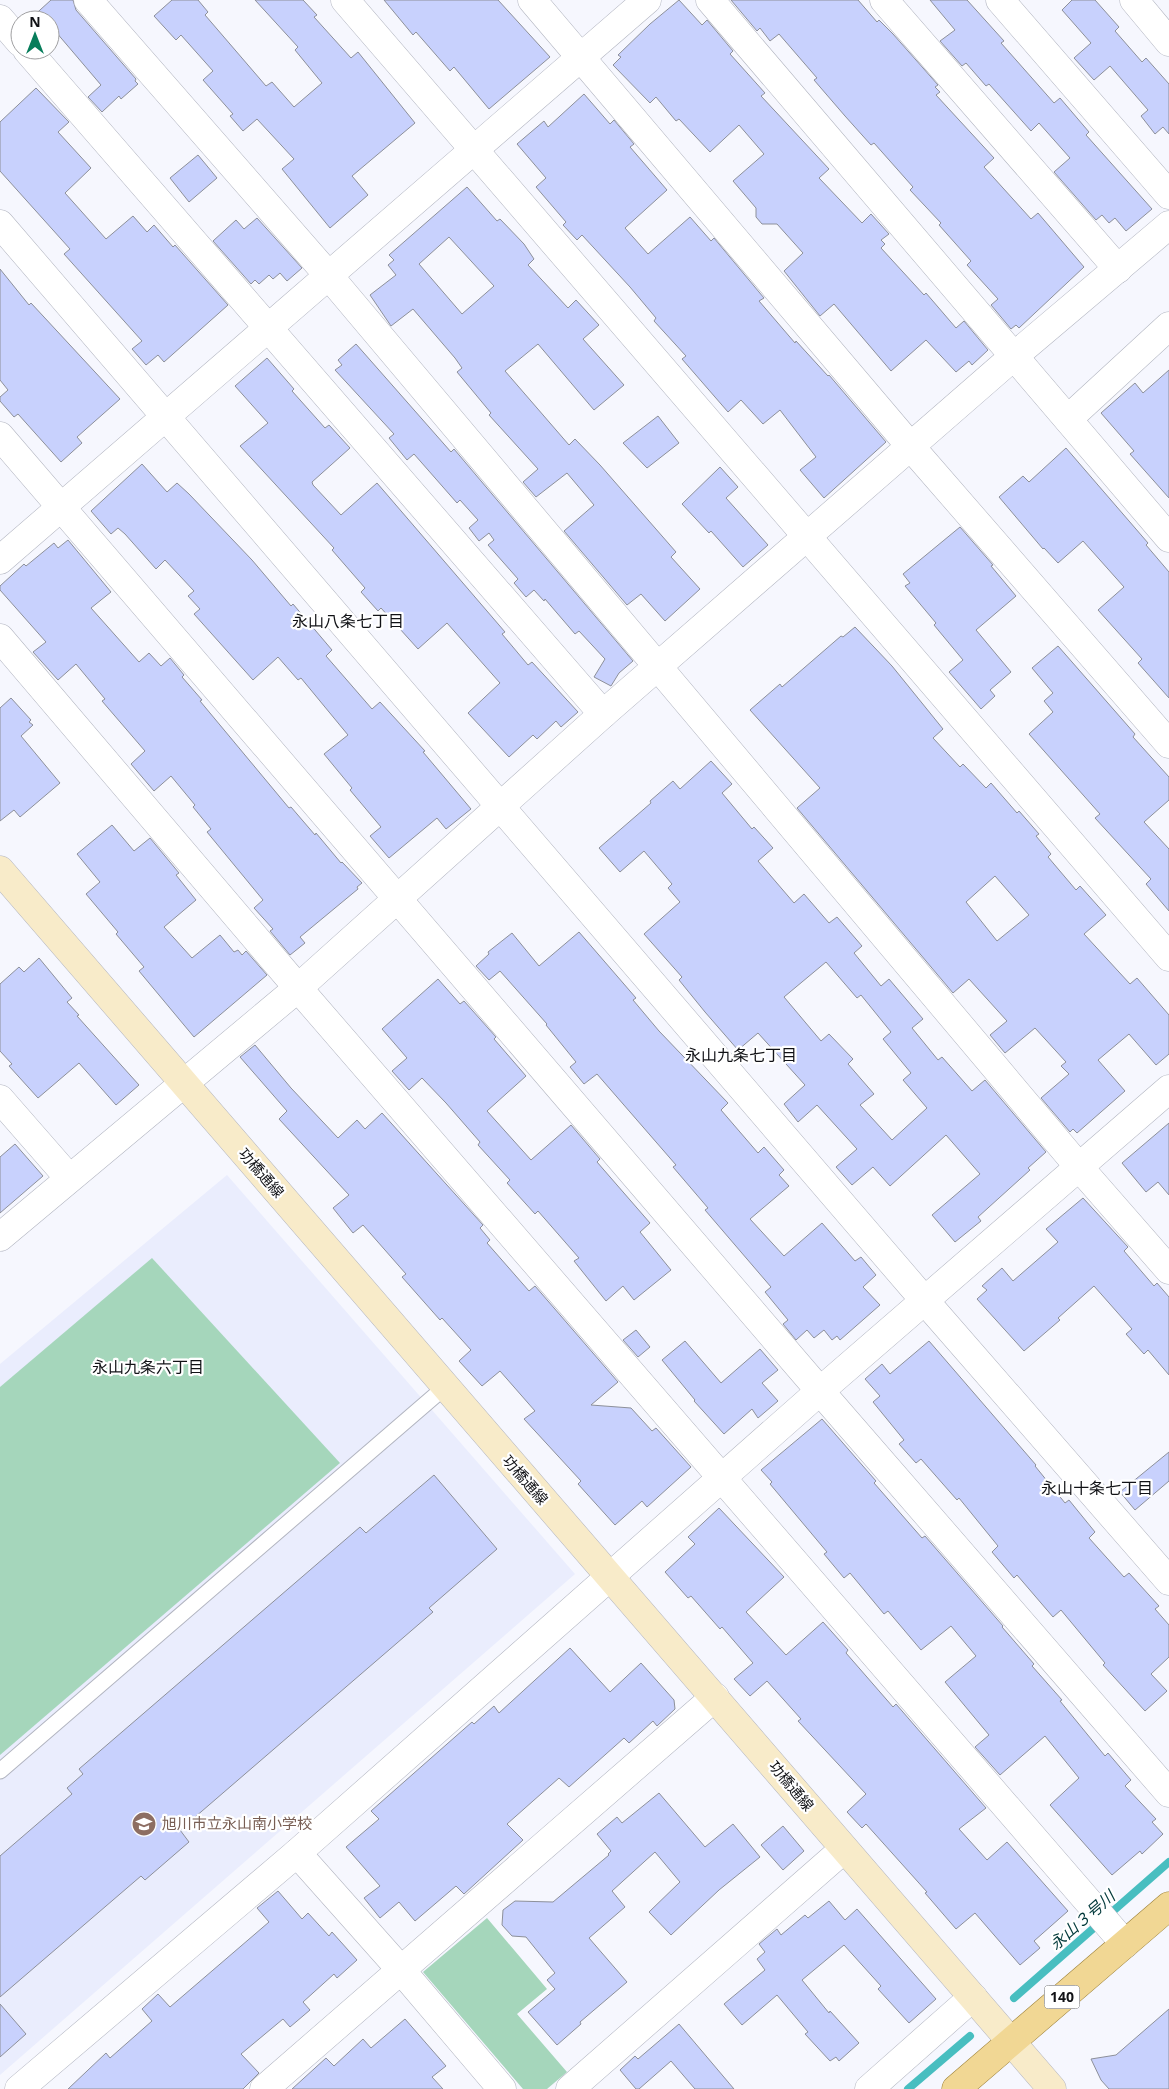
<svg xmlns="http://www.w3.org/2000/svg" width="1169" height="2089" font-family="'Open Sans','Noto Sans JP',sans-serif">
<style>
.built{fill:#eaedfd}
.green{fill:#a5d6bb}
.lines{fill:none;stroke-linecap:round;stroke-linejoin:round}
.stream{stroke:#48bec0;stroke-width:8}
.building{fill:#c8d1fd;stroke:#8d909a;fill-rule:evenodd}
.lane-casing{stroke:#b2b5c0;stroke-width:17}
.street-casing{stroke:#b2b5c0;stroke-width:29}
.secondary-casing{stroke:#b2b5c0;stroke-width:29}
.primary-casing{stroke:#9c8039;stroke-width:29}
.lane{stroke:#fff;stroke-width:15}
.street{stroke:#fff;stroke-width:28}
.secondary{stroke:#f8ebc9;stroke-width:28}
.primary{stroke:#f1d794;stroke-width:28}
.labels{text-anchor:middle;stroke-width:4.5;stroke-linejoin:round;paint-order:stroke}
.shield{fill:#fff;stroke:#58595c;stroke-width:1}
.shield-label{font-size:14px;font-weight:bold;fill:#111216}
.street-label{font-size:15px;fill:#111216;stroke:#fff}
.education-label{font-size:15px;fill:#785e54;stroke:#fff;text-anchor:start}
.neighbourhood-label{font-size:16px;fill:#111216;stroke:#fff}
.water-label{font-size:16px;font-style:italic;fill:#00383a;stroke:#fff}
</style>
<rect width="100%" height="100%" fill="#f6f7fe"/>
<path class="built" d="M227,1175L575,1574L0,2075V1364Z"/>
<g class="green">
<path d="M152,1258L340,1463L0,1755V1387Z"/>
<path d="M487,1918L547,1989L517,2014L567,2072L547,2089H523L423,1972Z"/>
</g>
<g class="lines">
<g class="stream">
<path d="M1014,1998L1169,1862"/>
<path d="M908,2089L970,2036"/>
</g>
</g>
<g class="building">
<path d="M51,0H73L76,10L136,79L135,81L138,84L121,99L119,96L102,112L88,97L101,85L50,25V20H29Z"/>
<path d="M172,0H198L208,12L205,15L266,86L272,82L294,107L322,83L295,50L298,47L255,0H303L317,15L314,17L351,58L358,52L415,123L352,176L368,195L330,228L282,169L294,159L257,119L243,131L230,116L233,114L203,80L213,71L181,35L176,40L154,16Z"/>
<path d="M384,0H498L550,57L489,109L454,67L450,71L416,32L413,35Z"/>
<path d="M679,0L702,25L707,20L733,51L730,54L765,93L761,96L829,169L819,178L862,223L871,214L889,234L881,240L885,244L881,248L924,295L926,293L956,328L964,321L988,350L972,365L969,361L956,372L926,340L891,371L834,304L820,316L784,271L803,253L777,224H762L756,217V208L733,181L764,154L739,125L710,152L679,119L676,121L656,97L650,103L613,65L621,57L618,55L650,24Z"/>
<path d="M731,0H858L877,22L879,20L893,34L938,85L935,87L940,92L936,95L994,158L984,167L1031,219L1038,213L1084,267L1019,328L1016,325L1011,329L991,305L998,299L967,265L971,261L939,225L941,223L910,190L913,187L874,143L871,145L845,116L814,80L817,78L779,34L770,41L760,28L757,31Z"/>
<path d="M930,0H967L1004,41L1001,43L1054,103L1060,98L1089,132L1086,135L1152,209L1126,231L1115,218L1109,223L1102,215L1096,220L1054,172L1070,158L1039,123L1031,131L989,84L986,86L966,63L962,66L940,41L955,30Z"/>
<path d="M1072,0H1095L1119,27L1115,31L1142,62L1146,58L1169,84V134L1163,127L1155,134L1141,116L1148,110L1110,66L1094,80L1074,58L1091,43L1062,10Z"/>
<path d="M36,88L69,122L58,132L91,168L65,193L106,239L133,216L147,232L154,225L173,247L175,245L228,305L164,362L158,355L146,365L132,349L142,341L64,254L70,249L0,171V122Z"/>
<path d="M584,94L610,124L614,120L634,144L630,147L667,190L625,228L648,254L690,217L711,241L714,238L764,298L759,301L795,343L796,341L828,376L829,375L886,442L824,498L800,470L816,457L780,410L763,424L741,400L728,412L682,359L686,356L654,321L656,318L630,287L582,235L577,240L563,225L566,222L536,187L546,178L517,144L544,121L548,127Z"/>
<path d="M198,155L217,178L189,202L170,178Z"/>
<path d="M467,187L497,221L500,219L524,244L534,259L528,265L568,308L576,300L599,325L583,339L624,385L594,410L538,344L505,371L569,445L575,439L600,465L676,552L671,557L700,589L665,621L641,594L627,605L564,531L594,505L567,473L536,497L523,482L538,469L489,415L491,413L457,372L462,368L455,358L413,309L391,326L370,295L396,275L388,265L394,260L389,255ZM449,237L494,286L462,314L419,264Z"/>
<path d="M257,218L302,268L287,281L280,273L273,279L269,275L259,284L255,280L251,284L213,241L236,220L244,229Z"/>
<path d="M0,269L29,305L31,303L120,399L77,437L82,443L61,462L18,414L14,417L0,401V397L8,390L0,380Z"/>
<path d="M356,344L451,452L454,449L633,661L619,673L611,686L594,677L605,659L579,631L575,634L545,599L544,601L534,590L526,597L514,583L518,579L488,545L494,540L489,533L479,541L469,528L478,520L460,500L457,503L414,454L407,460L389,438L394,434L335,370L342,365L338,360Z"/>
<path d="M267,358L294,389L292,391L325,428L329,425L350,448L312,482L313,485L341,515L377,483L505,632L502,634L528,665L532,662L578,712L561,727L556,721L537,739L533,735L509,757L468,713L500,683L447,623L418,649L381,608L378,611L361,592L365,588L332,550L334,548L240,446L268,423L235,386Z"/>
<path d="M1169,370V498L1130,454L1134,451L1101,413L1135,383L1143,393Z"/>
<path d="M658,416L679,443L647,468L623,443Z"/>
<path d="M1066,448L1148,543L1146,545L1169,572V698L1138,663L1142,659L1098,610L1124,587L1083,541L1058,563L1044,548L1043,549L999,497L1023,476L1029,482Z"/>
<path d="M142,464L167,492L177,483L189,494L252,560L291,606L293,604L332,650L326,656L372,709L380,702L425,751L423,752L471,809L446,829L437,818L389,858L370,836L381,827L350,790L352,788L324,754L348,735L301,678L298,680L278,657L253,680L194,614L200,609L188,596L194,591L165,560L156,569L125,534L118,528L111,534L91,511Z"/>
<path d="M720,467L738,487L726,498L768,545L743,567L711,531L709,533L682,504Z"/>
<path d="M960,527L993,565L991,566L1016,596L976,630L1011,672L990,690L995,696L981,709L949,672L963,660L934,625L936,623L905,586L910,583L903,574Z"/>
<path d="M68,540L111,592L91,608L139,662L149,653L161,666L170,658L184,675L182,677L202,700L200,701L289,808L291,807L315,835L316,833L341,863L342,862L362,883L357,887L358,889L300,937L305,943L290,955L270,931L273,929L254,908L263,900L207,832L211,829L193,807L195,805L171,776L154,791L131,764L145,751L102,701L105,699L76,664L58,680L33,652L46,642L0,590V586L24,564L26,566L54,543L58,548Z"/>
<path d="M855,627L892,666L943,729L933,738L960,767L963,764L986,788L991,783L1017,813L1019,811L1039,834L1036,836L1051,854L1048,857L1076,890L1080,886L1106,915L1084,934L1130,984L1137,978L1169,1015V1054L1156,1065L1129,1034L1098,1060L1125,1091L1077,1133L1073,1129L1070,1132L1041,1098L1069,1074L1061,1066L1066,1062L1035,1028L1005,1053L990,1035L1007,1021L969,979L953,993L797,808L820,788L750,710L780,684L782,687L841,636L843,637ZM995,876L1029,915L997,941L966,902Z"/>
<path d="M1058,646L1135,734L1133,737L1169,777V800L1144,822L1169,849V911L1146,884L1151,879L1095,818L1100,814L1029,734L1053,712L1044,701L1053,693L1032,668Z"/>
<path d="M11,698L31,720L29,722L33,725L21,736L60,783L20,817L14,810L0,821V708Z"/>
<path d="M711,761L732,784L722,793L752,829L754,827L773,848L758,861L794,903L804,894L829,923L837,917L862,946L854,953L881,986L889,979L923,1019L912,1028L938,1060L942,1057L972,1091L985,1080L1046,1152L1028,1168L1030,1170L978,1217L981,1221L955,1242L932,1215L980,1174L946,1135L890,1186L873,1167L852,1185L836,1167L857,1149L817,1105L798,1122L784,1104L805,1085L758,1033L738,1050L705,1012L679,980L682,977L644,934L680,902L668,888L672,884L644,851L620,872L599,848L651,803L650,801L673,781L680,789ZM826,962L857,998L861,995L891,1032L883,1039L911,1073L903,1080L927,1108L892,1140L860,1105L874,1094L848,1064L853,1059L829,1034L821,1041L784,997Z"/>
<path d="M112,825L134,851L150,838L179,873L176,875L196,900L164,927L192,958L220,935L234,952L238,950L242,955L246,951L267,975L194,1037L139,971L144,967L116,934L118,932L86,894L100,882L77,854Z"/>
<path d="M579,932L636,998L633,1000L659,1031L728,1103L721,1110L758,1153L764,1147L784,1170L779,1175L789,1186L750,1219L784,1256L822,1223L855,1261L861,1257L876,1275L863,1287L880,1305L840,1340L837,1336L832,1340L824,1330L814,1338L807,1330L796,1340L783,1324L788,1320L765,1292L771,1287L705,1210L708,1208L673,1167L676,1165L597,1074L584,1084L570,1067L576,1062L546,1025L547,1024L500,971L489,980L476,966L489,954L488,952L512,933L539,966Z"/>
<path d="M39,958L72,998L67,1002L79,1015L77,1016L139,1085L116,1105L79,1063L38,1098L9,1066L12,1064L0,1051V984L19,967L24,972Z"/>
<path d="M438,979L460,1004L464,1001L496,1037L494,1039L526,1076L487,1111L531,1160L571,1125L600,1159L597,1162L650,1223L640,1232L671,1270L634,1300L623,1286L606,1301L574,1261L579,1258L538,1211L535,1214L507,1183L510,1180L478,1145L480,1142L446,1103L422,1078L409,1090L392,1071L407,1058L382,1029Z"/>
<path d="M255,1045L291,1088L338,1138L357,1120L365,1129L382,1113L483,1225L480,1228L490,1240L487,1243L529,1291L535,1286L618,1382L591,1405L631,1408L652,1431L656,1428L691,1467L647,1507L642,1501L615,1525L578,1484L581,1481L524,1419L535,1411L500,1371L482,1386L459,1361L471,1350L442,1318L440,1320L402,1277L406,1274L363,1225L353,1233L333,1208L349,1195L279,1119L287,1111L240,1057Z"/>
<path d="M1169,1123V1195L1158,1182L1146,1192L1122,1163Z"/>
<path d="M15,1144L43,1176L0,1213V1157Z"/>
<path d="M1083,1198L1128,1247L1124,1251L1154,1286L1157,1283L1169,1297V1375L1148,1350L1144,1354L1126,1334L1132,1329L1094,1286L1058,1318L1060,1320L1024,1351L977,1299L987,1290L982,1286L1002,1268L1013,1281L1058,1242L1046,1229Z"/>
<path d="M636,1330L650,1347L638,1357L623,1340Z"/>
<path d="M685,1341L721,1383L760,1349L778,1370L762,1383L778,1401L758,1418L752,1409L724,1434L694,1401L695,1400L662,1360Z"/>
<path d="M929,1341L1036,1465L1035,1466L1065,1503L1069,1500L1095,1532L1089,1538L1124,1577L1129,1573L1159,1606L1155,1609L1169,1625V1657L1151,1674L1167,1691L1145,1711L1103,1665L1105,1663L1061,1610L1053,1617L1017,1575L1014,1578L992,1552L998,1546L959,1498L957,1500L921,1459L916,1463L899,1444L904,1440L873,1402L880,1396L865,1379L882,1364L890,1374Z"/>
<path d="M822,1419L876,1481L874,1483L922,1538L925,1536L1003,1626L1002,1627L1034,1664L1032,1666L1062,1700L1060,1701L1105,1756L1108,1753L1131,1780L1125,1786L1156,1819L1152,1822L1163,1834L1142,1854L1140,1851L1112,1875L1050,1805L1079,1778L1045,1736L1000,1775L975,1747L989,1735L945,1682L976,1656L951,1626L921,1650L888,1611L884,1614L850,1573L844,1578L824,1554L827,1552L770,1484L772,1482L761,1470Z"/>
<path d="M1169,1452V1481L1135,1510L1120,1492Z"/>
<path d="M434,1475L497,1549L429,1608L433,1612L180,1830L189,1842L145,1880L141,1876L0,1997V1856L72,1794L67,1788L83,1774L79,1769L360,1527L366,1533Z"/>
<path d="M719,1508L784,1577L746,1612L786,1655L823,1622L848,1650L846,1653L893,1707L896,1704L986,1808L959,1829L987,1860L1007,1842L1068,1911L1034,1941L1040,1948L1020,1965L975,1913L956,1929L925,1893L927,1892L866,1824L862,1828L847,1812L866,1794L798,1721L801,1719L767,1681L750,1696L734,1679L753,1663L722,1627L720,1629L691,1596L688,1598L665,1572L695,1544L688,1537Z"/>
<path d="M570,1648L610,1692L641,1663L674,1700L675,1709L657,1726L653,1721L629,1743L624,1738L569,1787L559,1778L507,1824L523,1840L464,1894L456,1886L415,1921L399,1902L380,1918L364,1898L380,1886L346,1847L379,1819L371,1811L472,1722L474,1724L494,1706L499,1713Z"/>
<path d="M659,1793L705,1847L733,1824L760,1857L719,1890L671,1935L649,1912L680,1882L655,1852L612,1891L625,1907L589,1938L627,1982L580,2022L581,2024L557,2045L528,2012L555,1989L547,1980L555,1973L526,1937L512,1936L502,1925L503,1910L515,1901L553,1902L609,1855L608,1854L611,1851L597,1834L617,1817L622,1823Z"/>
<path d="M783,1826L804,1851L783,1870L761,1845Z"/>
<path d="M278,1891L302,1919L308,1913L329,1936L332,1932L357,1960L337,1978L334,1974L303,2002L310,2010L290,2027L283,2019L241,2054L259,2073L243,2089H68L106,2053L110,2058L152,2021L142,2009L158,1994L170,2007L269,1922L257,1908Z"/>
<path d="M829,1901L845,1920L857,1909L936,1999L909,2023L878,1989L881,1986L844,1945L802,1980L829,2013L830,2011L859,2043L839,2061L836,2057L830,2061L805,2034L808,2032L777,1995L742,2025L724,2004L765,1970L757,1959L765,1952L759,1944L777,1929L781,1935L805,1915L808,1918Z"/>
<path d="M0,2004L26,2034L0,2057Z"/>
<path d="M1169,2009V2089H1109L1101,2080L1091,2059L1116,2055Z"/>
<path d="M405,2019L446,2066L432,2077L443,2089H292L326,2058L334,2066L363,2039L371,2048Z"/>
<path d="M679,2024L734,2089H695L671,2061L639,2089H636L620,2070L635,2056L638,2059Z"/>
</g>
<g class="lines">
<defs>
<path id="lane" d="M0,1771L445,1387"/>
<g id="street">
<path d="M88,0L329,276L1079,1167L1169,1270"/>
<path d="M345,0L1169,957"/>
<path d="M532,0L911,447L1169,744"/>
<path d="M710,0L1169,538"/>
<path d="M884,0L1118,269"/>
<path d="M1000,0L1169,195"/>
<path d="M1134,0L1169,42"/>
<path d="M0,19L20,42"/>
<path d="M27,50L603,714"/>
<path d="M0,224L925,1301L1169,1581"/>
<path d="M1068,419L1169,326"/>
<path d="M0,436L820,1391L1169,1793"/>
<path d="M0,560L647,0"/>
<path d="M0,638L298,988L1125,1944"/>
<path d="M0,1099L69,1178"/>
<path d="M0,1237L298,988L603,714L1013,357L1169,225"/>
<path d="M297,1853L401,1970L502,2089"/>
<path d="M19,2089L297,1853L820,1391L1169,1089"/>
<path d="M264,2089L715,1697"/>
<path d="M570,2089L844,1849"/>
<path d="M869,2089L973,1997"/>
</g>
<path id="secondary" d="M0,870L1052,2089"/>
<path id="primary" d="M956,2089L1169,1906"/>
</defs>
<use href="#lane" class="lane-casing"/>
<use href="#street" class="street-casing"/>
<use href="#secondary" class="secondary-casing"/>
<use href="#primary" class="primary-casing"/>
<use href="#lane" class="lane"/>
<use href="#street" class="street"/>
<use href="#secondary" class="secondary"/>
<use href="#primary" class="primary"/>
</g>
<defs>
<symbol id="school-disc" viewBox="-11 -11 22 22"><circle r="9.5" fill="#8d6e63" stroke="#fff"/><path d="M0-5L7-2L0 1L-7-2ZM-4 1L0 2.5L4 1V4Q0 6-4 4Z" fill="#fff"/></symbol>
</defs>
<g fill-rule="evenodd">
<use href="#school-disc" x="130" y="1810" width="28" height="28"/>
</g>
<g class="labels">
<rect class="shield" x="1044.5" y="1985.5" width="35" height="23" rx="4"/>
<g class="shield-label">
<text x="1062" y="2002">140</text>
</g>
<g class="street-label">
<text transform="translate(261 1173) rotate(49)" y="5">功橋通線</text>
<text transform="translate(525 1480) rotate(49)" y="5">功橋通線</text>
<text transform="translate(791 1786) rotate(50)" y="5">功橋通線</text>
</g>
<g class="education-label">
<text x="162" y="1829">旭川市立永山南小学校</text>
</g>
<g class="neighbourhood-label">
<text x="348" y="627">永山八条七丁目</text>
<text x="741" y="1061">永山九条七丁目</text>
<text x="148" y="1373">永山九条六丁目</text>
<text x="1097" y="1494">永山十条七丁目</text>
</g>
<g class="water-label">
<text transform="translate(1082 1920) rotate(-41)" y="6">永山３号川</text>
</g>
</g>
<g transform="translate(35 35)"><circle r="24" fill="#ffffff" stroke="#a0a0a2"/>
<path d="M0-4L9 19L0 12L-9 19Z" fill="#077d5b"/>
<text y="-8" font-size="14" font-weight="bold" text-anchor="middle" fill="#111216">N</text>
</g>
</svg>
